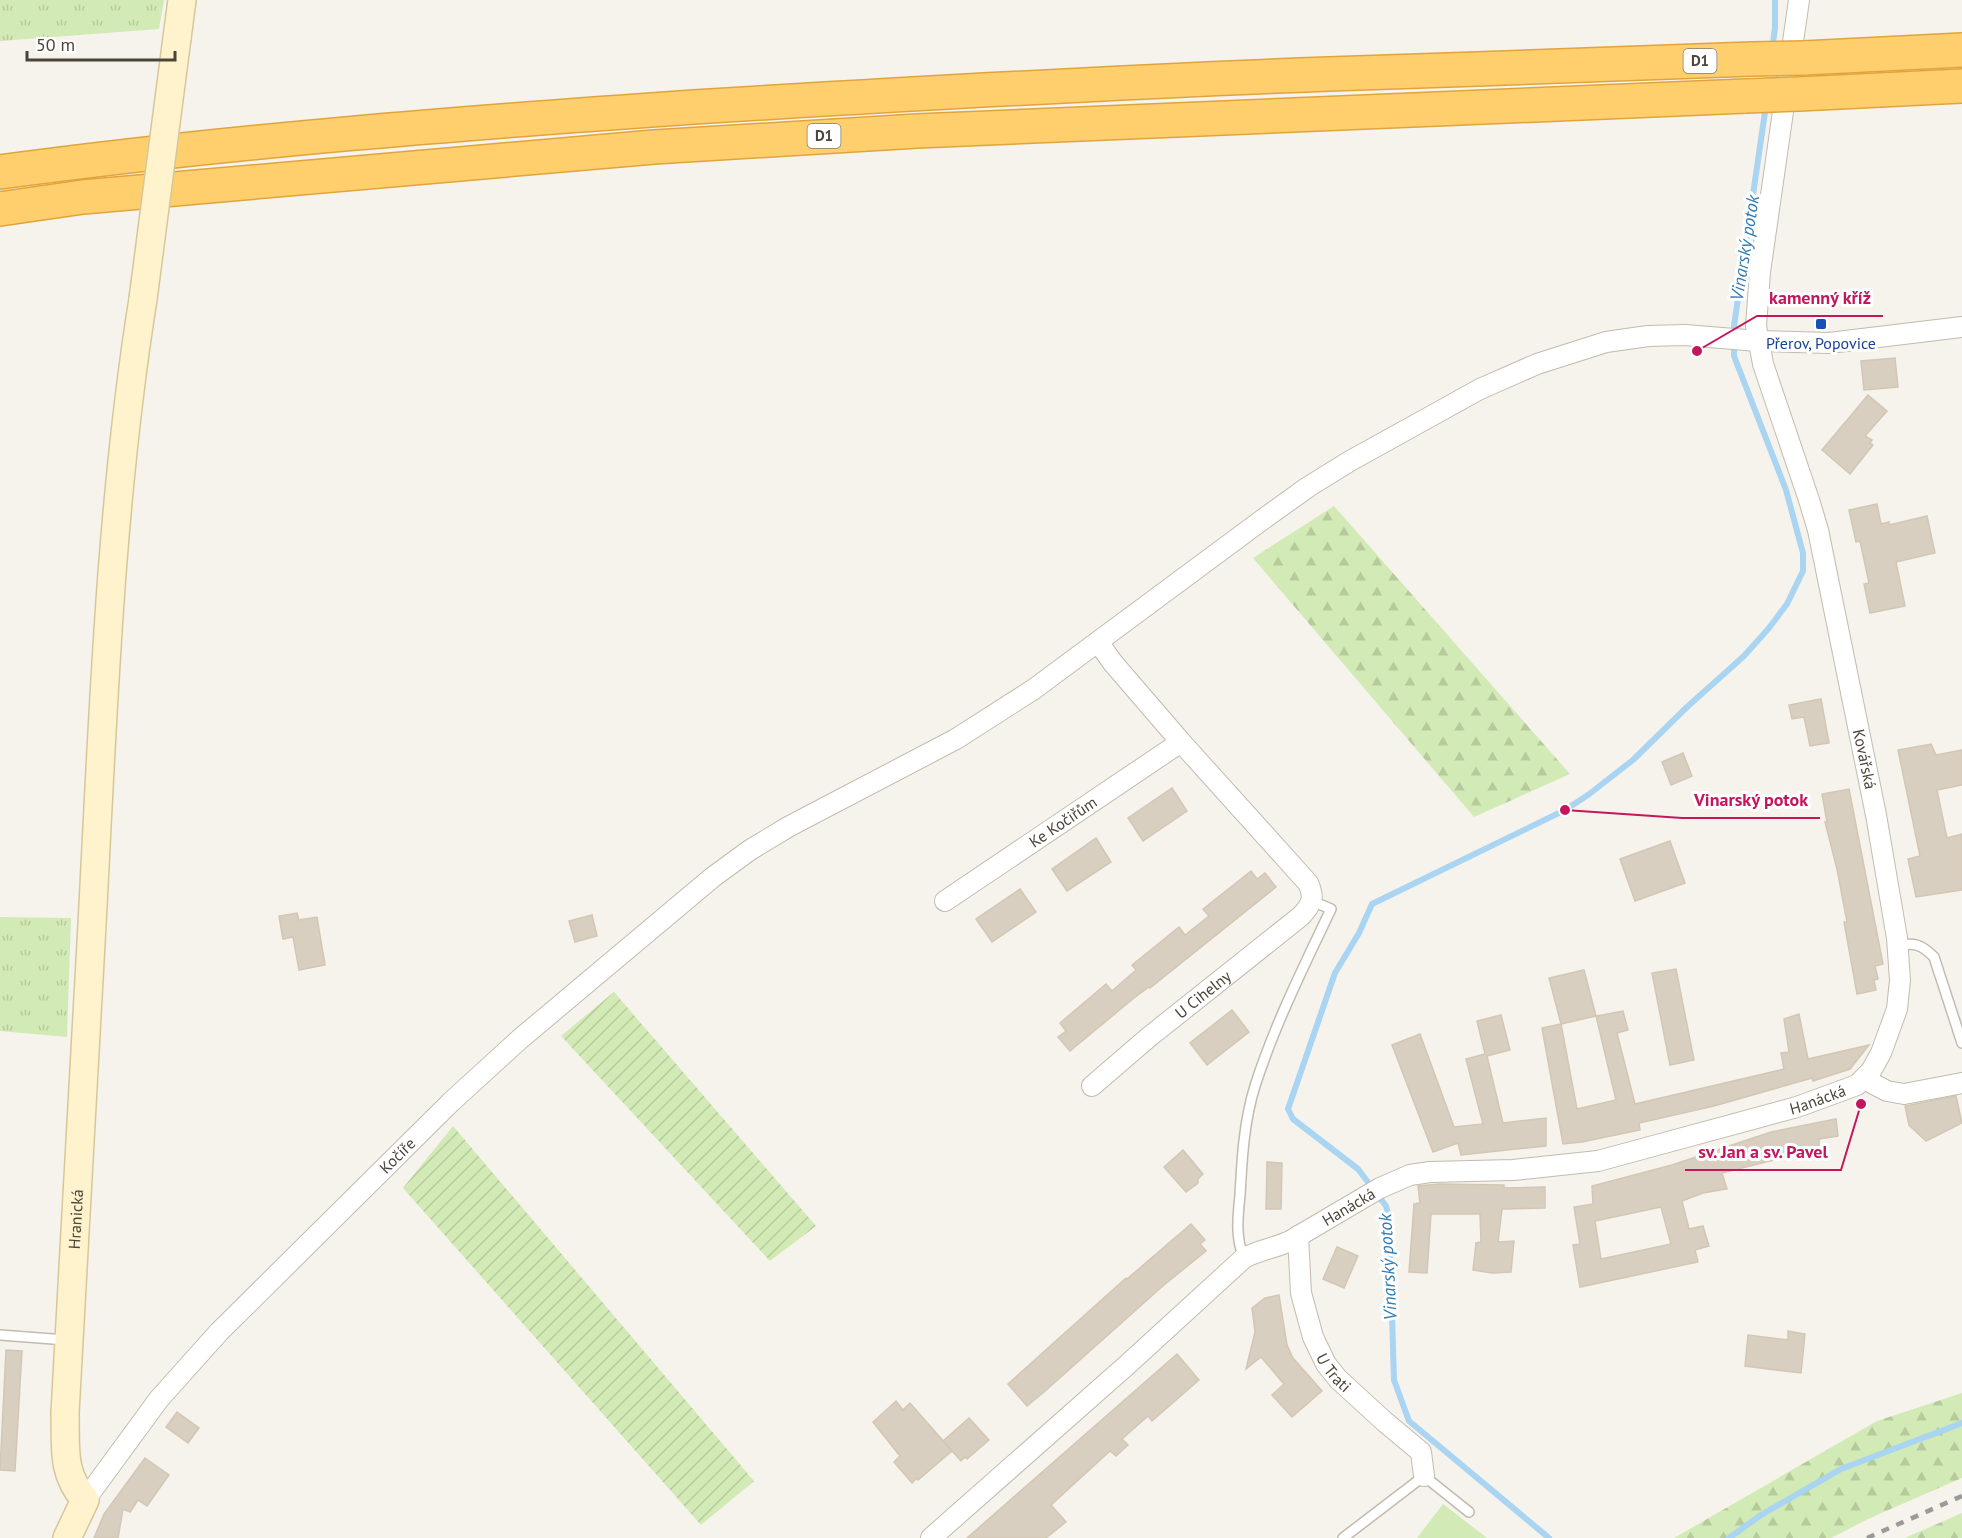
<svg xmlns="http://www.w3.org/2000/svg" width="1962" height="1538" font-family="'PT Sans',sans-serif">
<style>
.grass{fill:url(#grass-tufts)}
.forest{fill:url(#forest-firs)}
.garden{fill:url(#garden-furrows)}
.pitch{fill:#d2eab5}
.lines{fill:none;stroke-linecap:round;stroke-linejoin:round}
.stream{stroke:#a9d4f2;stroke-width:6}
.building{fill:#d8cfc1;stroke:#d3c7b4;stroke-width:1.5;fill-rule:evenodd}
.lane-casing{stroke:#c2bbae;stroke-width:12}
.street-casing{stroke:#c2bbae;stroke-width:22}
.secondary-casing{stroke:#d6c79b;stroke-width:30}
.highway-casing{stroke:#e0a43c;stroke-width:36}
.lane{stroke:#fff;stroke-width:9}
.street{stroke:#fff;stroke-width:20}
.secondary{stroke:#fff3cd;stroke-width:27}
.highway{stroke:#ffcf6e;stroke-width:33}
.rail{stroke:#9a9a9a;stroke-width:4.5;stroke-dasharray:8 8;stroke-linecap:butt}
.secondary-bridge-casing{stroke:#d6c79b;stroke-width:30;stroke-linecap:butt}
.highway-bridge-casing{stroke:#e0a43c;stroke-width:36;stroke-linecap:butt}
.secondary-bridge{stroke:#fff3cd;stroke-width:27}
.highway-bridge{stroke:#ffcf6e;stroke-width:33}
.transit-dot{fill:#1a4fb4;stroke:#fff;stroke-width:2}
.labels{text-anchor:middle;stroke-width:6;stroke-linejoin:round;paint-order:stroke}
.shield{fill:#fff;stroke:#817c74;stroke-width:1.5}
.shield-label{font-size:15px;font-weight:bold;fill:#4b4439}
.transit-label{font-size:16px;fill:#164399;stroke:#fff}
.street-label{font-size:16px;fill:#4b4439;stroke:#fff}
.water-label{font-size:18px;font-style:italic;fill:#2e7ab2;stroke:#fff}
.leader{fill:none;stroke:#c2185b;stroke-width:2}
.callout-dot{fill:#c2185b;stroke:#fff;stroke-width:2}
.callout-label{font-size:18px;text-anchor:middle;font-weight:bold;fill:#c2185b;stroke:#fff;stroke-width:6;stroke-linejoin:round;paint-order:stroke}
</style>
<defs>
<pattern id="grass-tufts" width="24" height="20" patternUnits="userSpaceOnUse" patternTransform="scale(1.5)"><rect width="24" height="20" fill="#d2eab5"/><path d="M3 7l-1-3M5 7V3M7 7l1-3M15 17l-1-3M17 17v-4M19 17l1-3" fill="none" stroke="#b6ca9c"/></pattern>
<pattern id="forest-firs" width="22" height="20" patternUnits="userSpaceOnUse" patternTransform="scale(1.5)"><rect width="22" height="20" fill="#d2eab5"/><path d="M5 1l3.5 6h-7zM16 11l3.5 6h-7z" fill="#b6ca9c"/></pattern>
<pattern id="garden-furrows" width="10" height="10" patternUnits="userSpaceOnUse" patternTransform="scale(1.5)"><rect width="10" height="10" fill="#d2eab5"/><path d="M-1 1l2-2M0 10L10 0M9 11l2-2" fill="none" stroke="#b6ca9c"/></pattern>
</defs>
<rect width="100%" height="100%" fill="#f6f3ec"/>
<g class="grass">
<path d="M0,0H164L159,29L0,41Z"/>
<path d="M0,917L71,918L67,1037L0,1031Z"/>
</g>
<g class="forest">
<path d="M1334,506L1570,774L1474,817L1253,558Z"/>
<path d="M1962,1393V1478L1870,1518L1831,1538H1674L1877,1421Z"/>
<path d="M1962,1513V1538H1905Z"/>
</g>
<g class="garden">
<path d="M614,992L816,1226L770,1261L561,1036Z"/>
<path d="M453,1126L754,1481L701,1525L403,1188Z"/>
</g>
<path class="pitch" d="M1443,1504L1487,1538H1417Z"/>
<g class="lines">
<g class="stream">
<path d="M1772,50L1775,28V0"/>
<path d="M1549,1538L1409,1421L1394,1380L1389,1217L1386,1206L1358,1169L1293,1119L1288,1109L1335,973L1359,933L1372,904L1565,810L1588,795L1633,760L1687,707L1744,656L1769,628L1787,604L1803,571V553L1786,490L1734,356V326L1766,105"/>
<path d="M1729,1538L1761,1515L1841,1469L1962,1423"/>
</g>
</g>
<g class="building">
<path d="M1895,358L1898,387L1864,390L1861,361Z"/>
<path d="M1868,395L1887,411L1865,436L1872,440L1870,443L1873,445L1850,474L1822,450Z"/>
<path d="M1877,504L1881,524L1889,522V525L1927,516L1935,553L1896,562L1905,606L1870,613L1864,584L1869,583L1860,541L1856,542L1849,510Z"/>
<path d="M1821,699L1829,743L1810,746L1804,717L1792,719L1789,705Z"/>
<path d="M1931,744L1936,755L1962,750V785L1937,790L1947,838L1962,834V890L1916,897L1908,859L1920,856L1898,750Z"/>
<path d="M1683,753L1692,776L1671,785L1662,762Z"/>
<path d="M1172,788L1187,811L1143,841L1128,818Z"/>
<path d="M1849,789L1883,964L1875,966L1878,979L1874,980L1876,990L1857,994L1844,922H1847L1837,869L1825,822H1827L1822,794Z"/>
<path d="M1096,838L1111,862L1067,891L1052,869Z"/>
<path d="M1670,841L1685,883L1635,901L1620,859Z"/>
<path d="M1251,871L1257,879L1265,873L1276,887L1150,988L1149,987L1134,998L1070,1051L1058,1037L1066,1031L1060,1023L1106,984L1112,991L1136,970L1132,965L1179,927L1185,935L1209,916L1203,909Z"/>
<path d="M1020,889L1036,912L992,942L976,919Z"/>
<path d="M297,913L299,920L317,917L325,965L299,970L293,937L283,939L279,916Z"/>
<path d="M592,915L597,936L575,942L569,921Z"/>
<path d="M1676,969L1694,1060L1670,1065L1652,973Z"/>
<path d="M1584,970L1596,1016L1561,1024L1549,978Z"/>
<path d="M1232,1010L1249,1032L1207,1065L1190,1043Z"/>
<path d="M1623,1011L1628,1030L1617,1033L1635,1104L1784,1069L1781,1053L1789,1052L1784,1019L1799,1014L1808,1059L1869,1045L1850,1069L1813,1081L1812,1078L1714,1106L1639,1123L1640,1130L1582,1142L1563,1144L1542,1028L1561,1024L1577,1109L1616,1100L1596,1016Z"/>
<path d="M1501,1015L1510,1050L1487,1056L1503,1123L1546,1118V1146L1461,1155L1458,1143L1433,1152L1392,1045L1420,1034L1454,1127L1483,1124L1466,1059L1485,1054L1477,1021Z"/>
<path d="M1956,1096L1962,1123L1926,1141L1909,1125L1905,1106Z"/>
<path d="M1836,1119L1838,1136L1819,1139V1150L1790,1156L1722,1173L1727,1189L1703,1193L1682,1201L1689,1229L1703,1226L1709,1246L1695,1250L1698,1262L1580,1287L1573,1245L1580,1244L1574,1207L1593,1204L1592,1186L1672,1165L1771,1132ZM1661,1207L1671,1244L1601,1259L1595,1221Z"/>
<path d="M1183,1150L1203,1174L1198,1179V1183L1186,1192L1164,1167Z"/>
<path d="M1267,1162L1282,1163L1281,1209H1266Z"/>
<path d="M1439,1184L1504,1185V1188L1545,1187V1208L1502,1209L1498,1242L1514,1241L1511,1272L1492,1273L1473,1270L1476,1243L1481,1242L1480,1214H1431L1427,1273L1409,1272L1414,1204L1420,1203L1418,1186Z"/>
<path d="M1191,1224L1205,1240L1200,1244L1206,1251L1164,1285L1044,1392L1027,1406L1008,1384L1126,1278L1127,1279Z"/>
<path d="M1337,1247L1358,1256L1344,1288L1323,1279Z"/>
<path d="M1279,1295L1287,1345L1293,1358L1322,1391L1292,1417L1272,1395L1284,1384L1261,1357L1246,1369L1255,1332L1252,1308L1265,1298Z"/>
<path d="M1788,1331L1805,1334L1801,1373L1745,1366L1748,1335L1788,1340Z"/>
<path d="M6,1350L22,1351L15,1471L0,1470Z"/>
<path d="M1177,1354L1199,1380L1152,1421L1148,1416L1122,1439L1128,1445L1116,1456L1110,1451L1051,1505L1066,1522L1046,1538H967Z"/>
<path d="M896,1401L903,1410L910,1403L952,1451L918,1480L917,1478L912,1483L894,1462L900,1456L873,1422Z"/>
<path d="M177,1412L199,1428L188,1443L166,1427Z"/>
<path d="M969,1418L989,1440L967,1459L965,1457L961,1461L943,1441Z"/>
<path d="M145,1458L169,1475L147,1506L138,1500L130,1512L123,1509L118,1538H94L104,1514Z"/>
</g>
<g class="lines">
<defs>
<g id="lane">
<path d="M1898,945C1915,943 1921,944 1934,957L1962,1043"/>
<path d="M1244,1258C1235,1238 1238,1215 1240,1195C1242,1158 1244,1121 1255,1086C1274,1026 1304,966 1331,909L1312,901"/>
<path d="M0,1335L66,1340"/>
<path d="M1343,1538L1424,1476L1469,1512"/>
</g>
<g id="street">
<path id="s1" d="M945,901L1181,742"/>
<path d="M1864,1079L1887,1091L1904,1094L1962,1083"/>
<path id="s2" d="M1092,1086L1149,1037L1301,916C1312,904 1315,898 1308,883L1181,742L1113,663L1098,642"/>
<path id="s3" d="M1298,1236L1301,1293L1313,1337L1326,1364L1338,1379L1385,1422L1421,1452L1424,1476"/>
<path id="s4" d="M85,1500L159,1399L219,1332L451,1102L520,1039L713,877L750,850L788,827L956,739L1034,689L1262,520L1308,487L1350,461L1480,389L1537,364L1606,342L1648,336L1685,335L1758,341L1829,343L1962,327"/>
<path id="s5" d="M931,1538L1127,1365L1244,1258C1259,1250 1275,1248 1290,1241L1380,1188L1410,1175L1430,1172L1513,1170L1598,1161L1797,1107L1857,1085L1871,1071L1881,1053L1897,1009L1900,980L1897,938L1876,815L1818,530L1809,500L1763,364L1756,326L1760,272L1799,0"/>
</g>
<g id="secondary">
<path d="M177,38L182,0"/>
<path id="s6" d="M67,1538L85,1500C61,1472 66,1448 65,1413C74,1238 85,1062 94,886C104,691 112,493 143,299"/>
</g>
<g id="highway">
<path d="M1804,58L1962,50"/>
<path d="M1799,94L1962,86"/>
<path d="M0,172C230,141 462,123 694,107C905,94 1117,82 1329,74C1470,69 1611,65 1752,59"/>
<path d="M0,209L83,197L654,147L917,131L1746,96"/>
</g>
</defs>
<use href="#lane" class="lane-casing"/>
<use href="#street" class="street-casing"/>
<use href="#secondary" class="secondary-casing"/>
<use href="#highway" class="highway-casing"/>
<use href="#lane" class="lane"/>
<use href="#street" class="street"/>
<use href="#secondary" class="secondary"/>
<use href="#highway" class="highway"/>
<path class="rail" d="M1867,1538L1962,1496"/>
<defs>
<path id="secondary-bridge" d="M143,299L177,38"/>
<g id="highway-bridge">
<path d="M1752,59L1804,58"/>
<path d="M1746,96L1799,94"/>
</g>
</defs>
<use href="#secondary-bridge" class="secondary-bridge-casing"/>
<use href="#highway-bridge" class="highway-bridge-casing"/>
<use href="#secondary-bridge" class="secondary-bridge"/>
<use href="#highway-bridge" class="highway-bridge"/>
</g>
<rect class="transit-dot" x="1815" y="318" width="12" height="12" rx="3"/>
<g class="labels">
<g class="shield">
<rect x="1683.5" y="49" width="33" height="24" rx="4.5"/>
<rect x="807.5" y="124" width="33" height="24" rx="4.5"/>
</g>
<g class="shield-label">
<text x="1700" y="66">D1</text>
<text x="824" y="141">D1</text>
</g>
<g class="transit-label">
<text x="1821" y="349">Přerov, Popovice</text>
</g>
<g class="street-label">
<text transform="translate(1865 759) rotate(78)" y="6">Kovářská</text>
<text dy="6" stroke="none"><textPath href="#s1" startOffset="142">Ke Kočiřům</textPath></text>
<text dy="6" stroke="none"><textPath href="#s2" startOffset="144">U Cihelny</textPath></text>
<text dy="6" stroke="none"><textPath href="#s5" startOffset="1023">Hanácká</textPath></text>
<text dy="6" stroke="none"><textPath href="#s4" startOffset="466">Kočíře</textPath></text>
<text dy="6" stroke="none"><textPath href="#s5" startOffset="537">Hanácká</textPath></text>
<text dy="6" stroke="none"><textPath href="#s6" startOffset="328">Hranická</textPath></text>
<text dy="6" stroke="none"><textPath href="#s3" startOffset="144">U Trati</textPath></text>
</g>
<g class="water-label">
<text transform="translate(1745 248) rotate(-81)" y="6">Vinarský potok</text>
<text transform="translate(1388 1267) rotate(-93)" y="6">Vinarský potok</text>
</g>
</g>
<path class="leader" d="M1697 351L1757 316H1883M1565 810L1682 818H1820M1861 1104L1841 1170H1685"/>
<g class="callout-dot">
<circle cx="1697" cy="351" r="6"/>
<circle cx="1565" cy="810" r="6"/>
<circle cx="1861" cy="1104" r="6"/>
</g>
<g class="callout-label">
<text x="1820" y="304">kamenný kříž</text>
<text x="1751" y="806">Vinarský potok</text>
<text x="1763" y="1158">sv. Jan a sv. Pavel</text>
</g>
<path d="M27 51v9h148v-9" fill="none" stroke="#4b4439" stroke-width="3"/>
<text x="36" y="51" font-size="18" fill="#4b4439" stroke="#ffffff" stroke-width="4.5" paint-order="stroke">50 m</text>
</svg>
